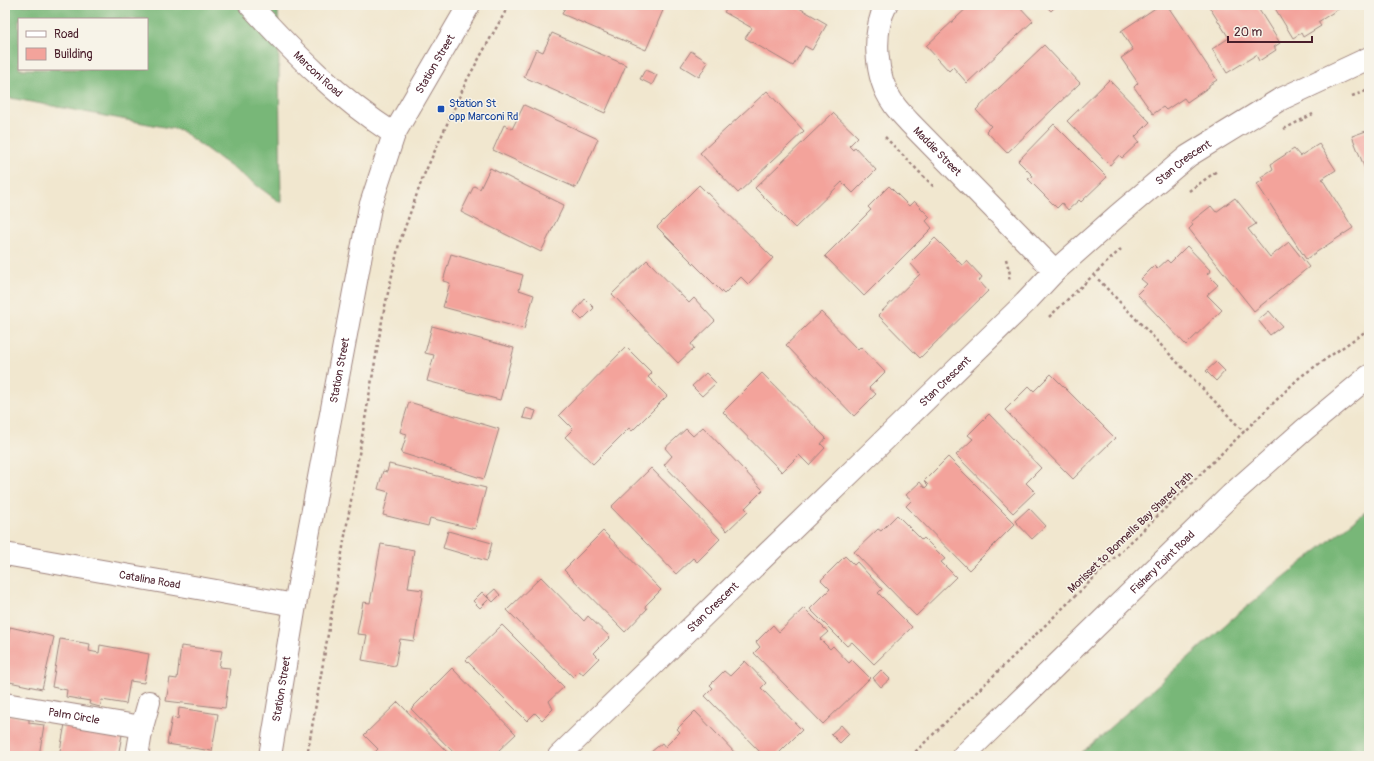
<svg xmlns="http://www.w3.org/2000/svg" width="1374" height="761" font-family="Pangolin,sans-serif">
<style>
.forest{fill:#78b778;stroke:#616b52;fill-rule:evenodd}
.building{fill:#f3a39b}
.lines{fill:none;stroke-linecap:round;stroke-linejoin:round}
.minor-casing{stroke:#9e837d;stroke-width:24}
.tertiary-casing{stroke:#9e837d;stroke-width:24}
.secondary-casing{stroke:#9e837d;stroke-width:24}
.path{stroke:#9e837d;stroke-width:2.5;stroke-dasharray:3 3;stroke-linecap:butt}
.minor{stroke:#fff;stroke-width:22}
.tertiary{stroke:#fff;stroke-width:22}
.secondary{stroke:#fff;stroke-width:22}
.transit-dot{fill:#1a4fb4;stroke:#f7f3e8;stroke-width:1.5}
.labels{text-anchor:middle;stroke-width:3;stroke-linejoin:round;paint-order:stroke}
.street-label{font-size:11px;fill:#4a1f2b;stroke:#f7f3e8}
.transit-label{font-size:11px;fill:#164399;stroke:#f7f3e8;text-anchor:start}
</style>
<rect width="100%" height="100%" fill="#f7f3e8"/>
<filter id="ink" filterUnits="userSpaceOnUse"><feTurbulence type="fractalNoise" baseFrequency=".025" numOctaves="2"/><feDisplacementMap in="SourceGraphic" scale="8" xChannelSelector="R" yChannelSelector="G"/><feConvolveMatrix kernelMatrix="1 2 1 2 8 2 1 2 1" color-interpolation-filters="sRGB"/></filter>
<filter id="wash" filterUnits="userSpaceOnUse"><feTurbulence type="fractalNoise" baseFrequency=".012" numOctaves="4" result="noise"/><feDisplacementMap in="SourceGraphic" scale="16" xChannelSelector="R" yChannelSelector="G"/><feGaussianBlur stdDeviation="0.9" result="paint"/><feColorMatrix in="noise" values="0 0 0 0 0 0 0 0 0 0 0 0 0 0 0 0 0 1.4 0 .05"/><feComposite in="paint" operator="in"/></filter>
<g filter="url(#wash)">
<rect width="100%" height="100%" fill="#f1e7cf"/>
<g class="forest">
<path d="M5,5H278L281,203L180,130L5,97ZM19,19H147V69H19Z"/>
<path d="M1369,509V756H1078L1234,617Z"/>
</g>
<g id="blocks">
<g class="building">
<path d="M566,5H657L664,8L646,50L562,14Z"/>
<path d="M729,5H794L827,24L812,50L805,46L793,66L745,38L752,28L724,12Z"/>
<path d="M970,5H1018L1033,21L967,83L953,67L949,71L926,46Z"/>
<path d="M1045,5H1057L1051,11Z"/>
<path d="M1160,5H1167L1217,80L1209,85V87L1187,102L1184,98L1166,110L1163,107L1153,114L1134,87L1138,83L1121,58L1133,50L1121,31Z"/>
<path d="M1208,5H1256L1280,43L1274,47L1276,50L1259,61L1256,55L1227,73L1212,49L1229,38Z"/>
<path d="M1273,5H1338L1340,8L1318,22L1321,26L1303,37L1301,33L1293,38Z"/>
<path d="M552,33L626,65L605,113L524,77L536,49L543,52Z"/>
<path d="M1044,45L1080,83L1007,153L986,131L991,126L976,110Z"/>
<path d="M691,51L708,62L699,77L681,66Z"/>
<path d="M645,70L657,75L652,85L640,79Z"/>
<path d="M1109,80L1150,122L1135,137L1139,142L1122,158L1119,155L1110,165L1067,121Z"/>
<path d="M767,91L804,131L738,193L700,153Z"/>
<path d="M524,105L598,139L576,188L493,150L504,125L512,129Z"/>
<path d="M833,113L858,137L849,146L853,150L855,147L876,170L853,193L842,182L795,228L755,188Z"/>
<path d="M1054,124L1107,177L1081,202L1079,200L1068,210L1062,203L1057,208L1028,179L1033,176L1018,161Z"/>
<path d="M1369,130V179L1352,136Z"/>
<path d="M1319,144L1336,170L1322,179L1353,228L1306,259L1257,184L1263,180L1261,177L1273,169L1271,164L1294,149L1300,156Z"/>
<path d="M490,168L564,205L541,252L461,212L474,186L480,189Z"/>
<path d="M699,185L773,258L748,284L741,277L724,294L657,227Z"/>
<path d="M889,186L909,206L914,201L930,217L926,221L932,228L864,296L825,256L871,210L868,207Z"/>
<path d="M1235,198L1256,224L1248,229L1270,257L1289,242L1309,267L1254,311L1189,229L1193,225L1191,222L1211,206L1216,212Z"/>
<path d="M935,238L962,265L967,261L982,277L979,281L988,291L920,358L878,315L920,274L910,263Z"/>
<path d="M1187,246L1211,271L1207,274L1218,285L1207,295L1222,310L1186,345L1137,294L1147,284L1141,279L1154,266L1157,269L1167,260L1170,263Z"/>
<path d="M451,254L523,275L519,290L534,295L524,329L443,307L450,283L443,281Z"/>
<path d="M647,260L689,303L694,298L715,321L691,344L694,348L678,363L612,294Z"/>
<path d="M585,299L594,308L582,320L574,312Z"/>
<path d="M1269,311L1282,326L1270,335L1258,320Z"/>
<path d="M821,312L858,350L861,347L885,372L869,388L876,394L854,416L786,345Z"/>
<path d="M432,326L514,348L500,400L427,381L434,355L425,353Z"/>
<path d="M626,347L652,373L648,377L667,396L632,431L629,428L593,464L565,437L573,429L559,415Z"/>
<path d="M1216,362L1225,371L1216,381L1206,371Z"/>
<path d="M706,373L716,383L702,396L692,386Z"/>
<path d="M762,373L826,438L821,444L825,448L809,465L799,455L782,472L723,412Z"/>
<path d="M1051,374L1115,438L1073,479L1005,410L1029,386L1034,391Z"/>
<path d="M409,402L499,429L484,479L401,453L407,434L400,432Z"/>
<path d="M526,408L536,411L533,420L523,418Z"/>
<path d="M989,414L1041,468L1026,483L1035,492L1013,513L956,455L973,439L968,435Z"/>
<path d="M703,427L763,490L745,508L748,511L727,531L664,465L672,456L665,448L686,429L693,436Z"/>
<path d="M948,457L1015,524L969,570L906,506L912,500L906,495L920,482L925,488L928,485L924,481Z"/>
<path d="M389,464L486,488L475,529L430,518L428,526L383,515L389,492L378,489L383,471L387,472Z"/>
<path d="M651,468L720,539L697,562L693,558L676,574L611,507Z"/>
<path d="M1029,508L1046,526L1032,539L1015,521Z"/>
<path d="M897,515L922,540L924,538L945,559L941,562L956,577L916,616L854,552L878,529L881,531Z"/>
<path d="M448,531L492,543L487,561L443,548Z"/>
<path d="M603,531L661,590L645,606L647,609L625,632L564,570Z"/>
<path d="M381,544L414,550L408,588L423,590L414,641L400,639L395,666L362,660L367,635L357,634L363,602L370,603Z"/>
<path d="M845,556L854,565L857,562L882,589L878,593L912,627L874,664L852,642L847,646L810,609L830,589L821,580Z"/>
<path d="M541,577L584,621L588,616L610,637L594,653L599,658L583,674L579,671L573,677L507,610Z"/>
<path d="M495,589L500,595L493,602L487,596Z"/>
<path d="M482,592L489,599L480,608L473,601Z"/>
<path d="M804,608L828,632L820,639L830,649L833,646L849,663L852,660L870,678L823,724L754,653L760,647L756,642L773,625L779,632Z"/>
<path d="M502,625L564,687L549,701L553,709L542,720L535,713L527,721L466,660Z"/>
<path d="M10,627L54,637L42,689L5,681V650Z"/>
<path d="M60,639L90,644L89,651L99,653L100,645L149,654L144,683L130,681L126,704L102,700L100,707L89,704L90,701L66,697L67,690L52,687Z"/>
<path d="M181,646L222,651L219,667L230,668L225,708L166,701L170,678L177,679Z"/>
<path d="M745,661L766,683L761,688L802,730L776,756H764L705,696L713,688L710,685L724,671L730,676Z"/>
<path d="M452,668L516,734L498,751L503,756H457L411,709Z"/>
<path d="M881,670L890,679L881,687L873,678Z"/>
<path d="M398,702L451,756H371L378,749L364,735Z"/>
<path d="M179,708L218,714L212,751L167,744L172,717L178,719Z"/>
<path d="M695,711L738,756H655L651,752L662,743L665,747L680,732L677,729Z"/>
<path d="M5,715L29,718V723L44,725L39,756H5Z"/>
<path d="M65,724L122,735L118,756H59Z"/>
<path d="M841,725L849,734L840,743L831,734Z"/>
</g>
</g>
</g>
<g filter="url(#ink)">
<use href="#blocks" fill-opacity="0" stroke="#9e837d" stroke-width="1"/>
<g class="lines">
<defs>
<g id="minor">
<path id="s1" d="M250,5C295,54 337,97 394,134"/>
<path id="s2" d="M886,5C872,32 875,78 893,103C897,110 904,116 909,122L1055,271"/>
<path id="s3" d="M5,554L295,605"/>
<path id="s4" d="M5,704L142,727"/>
<path d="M137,756L142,727L149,702"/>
<path id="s5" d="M559,756L870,454L1025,303L1055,271L1117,216L1188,156L1279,100L1369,58"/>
</g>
<g id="tertiary">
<path id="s6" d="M270,756L295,605L370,207L394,134L469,5"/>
</g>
<g id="secondary">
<path id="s7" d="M963,756L1231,495L1304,430L1369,376"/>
</g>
</defs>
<use href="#minor" class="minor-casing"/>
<use href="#tertiary" class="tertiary-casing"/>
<use href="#secondary" class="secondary-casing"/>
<g class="path">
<path d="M1352,96L1369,90"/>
<path d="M1284,129L1313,114"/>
<path d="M885,137L935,188"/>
<path d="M1189,191L1217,171"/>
<path d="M1006,259L1010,274L1009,281"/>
<path d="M1094,275L1244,432"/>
<path d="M1049,317L1121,249"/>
<path d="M307,756L383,315L399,244L423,177L467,80L509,5"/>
<path d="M911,756L1300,377L1369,329"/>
</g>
<use href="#minor" class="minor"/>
<use href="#tertiary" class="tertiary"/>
<use href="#secondary" class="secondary"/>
</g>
</g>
<rect class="transit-dot" x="437" y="105" width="8" height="8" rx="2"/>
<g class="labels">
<g class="street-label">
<text dy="4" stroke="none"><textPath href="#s6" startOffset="716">Station Street</textPath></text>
<text dy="4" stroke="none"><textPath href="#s1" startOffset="97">Marconi Road</textPath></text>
<text dy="4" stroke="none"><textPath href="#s2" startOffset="168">Maddie Street</textPath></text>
<text dy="4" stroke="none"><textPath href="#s5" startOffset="862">Stan Crescent</textPath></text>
<text dy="4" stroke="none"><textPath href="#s6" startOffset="392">Station Street</textPath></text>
<text dy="4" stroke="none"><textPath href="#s5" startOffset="538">Stan Crescent</textPath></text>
<text transform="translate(1130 532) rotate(-44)" y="4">Morisset to Bonnells Bay Shared Path</text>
<text dy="4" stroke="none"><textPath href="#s7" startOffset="278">Fishery Point Road</textPath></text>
<text dy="4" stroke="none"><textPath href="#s3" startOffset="147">Catalina Road</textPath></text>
<text dy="4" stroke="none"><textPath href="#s5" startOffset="214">Stan Crescent</textPath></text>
<text dy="4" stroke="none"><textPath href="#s6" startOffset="68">Station Street</textPath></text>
<text dy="4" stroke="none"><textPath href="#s4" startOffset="70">Palm Circle</textPath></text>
</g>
<g class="transit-label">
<text x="449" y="107">Station St<tspan x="449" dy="13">opp Marconi Rd</tspan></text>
</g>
</g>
<rect width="1374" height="761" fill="none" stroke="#f7f3e8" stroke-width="20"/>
<rect x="18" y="18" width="130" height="52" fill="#f7f3e8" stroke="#b29e9c"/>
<rect x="26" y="31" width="20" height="6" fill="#ffffff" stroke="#b29e9c"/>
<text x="54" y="38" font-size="12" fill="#4a1f2b">Road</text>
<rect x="26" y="48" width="20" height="12" fill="#f3a39b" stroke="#b29e9c"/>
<text x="54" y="58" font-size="12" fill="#4a1f2b">Building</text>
<path d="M1228 36v6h84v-6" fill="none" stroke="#4a1f2b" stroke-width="2"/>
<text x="1234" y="36" font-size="12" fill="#4a1f2b" stroke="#f7f3e8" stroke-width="3" paint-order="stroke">20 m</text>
</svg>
